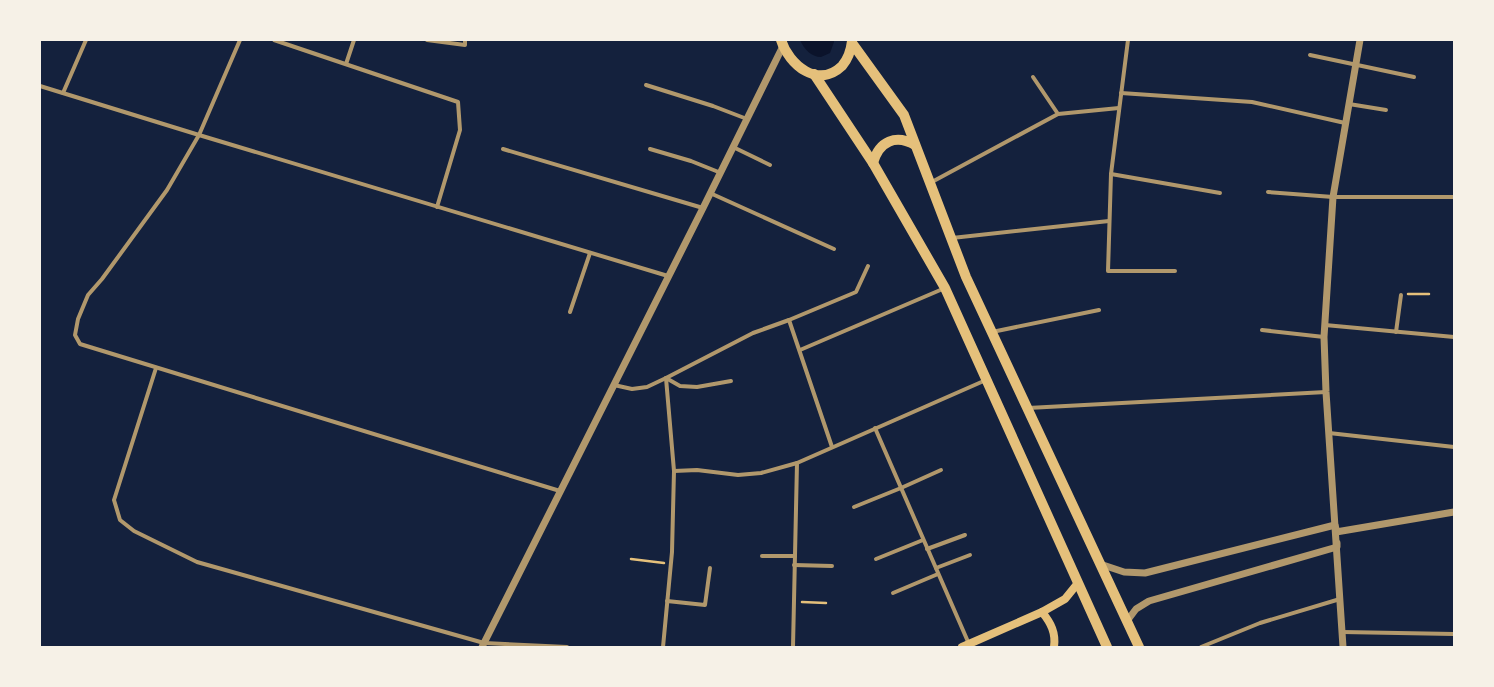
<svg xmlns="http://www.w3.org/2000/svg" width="1494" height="687" font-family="Arial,sans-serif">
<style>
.water{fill:#0b132b}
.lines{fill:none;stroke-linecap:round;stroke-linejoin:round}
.path{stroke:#e5c07b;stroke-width:2.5}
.minor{stroke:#b1986c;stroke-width:4}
.tertiary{stroke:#b1986c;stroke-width:7}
.secondary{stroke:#e5c07b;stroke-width:8}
.primary{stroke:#e5c07b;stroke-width:10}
</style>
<rect width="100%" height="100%" fill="#14213d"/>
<path class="water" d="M800,40H834V42L830,53L821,57C811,57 804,49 800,40Z"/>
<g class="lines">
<g class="path">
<path d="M1408,294H1429"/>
<path d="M631,559L664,563"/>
<path d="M802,602L826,603"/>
</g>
<g class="minor">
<path d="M240,40L199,135L167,190L102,279L88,295L78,319L75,335L80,344L560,491"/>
<path d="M274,40L458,102L460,130L437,207"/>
<path d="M427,40L465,45V40"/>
<path d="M1128,40L1111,174L1108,271H1175"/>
<path d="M1310,55L1414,77"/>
<path d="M346,64L354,40"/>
<path d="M1033,77L1058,114"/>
<path d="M646,85L713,106L747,119"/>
<path d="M40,86L199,135L668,276"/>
<path d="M63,93L86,40"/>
<path d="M1121,93L1252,102L1345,123"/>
<path d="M1349,104L1386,110"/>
<path d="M733,147L770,165"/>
<path d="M503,149L703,208"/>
<path d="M650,149L691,161L721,173"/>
<path d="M1111,174L1220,193"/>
<path d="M930,183L1058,114L1119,108"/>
<path d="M1268,192L1333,197H1454"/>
<path d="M710,193L834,249"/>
<path d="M952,238L1109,221"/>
<path d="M570,312L590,253"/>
<path d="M789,320L832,447"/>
<path d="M1325,325L1454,337"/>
<path d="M1262,330L1324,337"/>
<path d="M992,332L1099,310"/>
<path d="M1396,332L1401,295"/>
<path d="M800,350L945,288"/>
<path d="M156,368L114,500L120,520L134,531L197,562L484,643L567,647"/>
<path d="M666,378L680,386L697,387L731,381"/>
<path d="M614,385L632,389L647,387L666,378L753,333L789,320L856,292L868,266"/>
<path d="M1028,408L1326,392"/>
<path d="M875,428L969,644"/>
<path d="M1329,433L1454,447"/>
<path d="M674,471L697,470L738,475L761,473L797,463L986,380"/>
<path d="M854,507L901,488L941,470"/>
<path d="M927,549L965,535"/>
<path d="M762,556H795"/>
<path d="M876,559L923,540"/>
<path d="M794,565L832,566"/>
<path d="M936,568L970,555"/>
<path d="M893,593L938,574"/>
<path d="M667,601L705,605L710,568"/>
<path d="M1342,632L1454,634"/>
<path d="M663,647L672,552L674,471L666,378"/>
<path d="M793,647L797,463"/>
<path d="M1201,647L1260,623L1340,599"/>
</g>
<g class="tertiary">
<path d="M1336,532L1454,512"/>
<path d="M1100,564L1124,572L1145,573L1335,525L1336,529"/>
<path d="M1127,621L1136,609L1149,601L1337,547V543"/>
<path d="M482,647L703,208L783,46"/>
<path d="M1343,647L1326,392L1324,337L1333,197L1360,40"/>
</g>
<g class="secondary">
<path d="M1042,612C1051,623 1056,633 1054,647"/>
<path d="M962,647L1042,612L1065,599L1078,583"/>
</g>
<g class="primary">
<path d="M781,40C789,65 818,89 842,66C848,59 851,50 852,41"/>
<path d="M852,43L904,115L966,277L1139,647"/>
<path d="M814,74L873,163L945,288L1107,647"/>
<path d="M873,163C879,141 896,134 915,145"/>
</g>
</g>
<rect width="1494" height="687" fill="none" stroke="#f6f1e7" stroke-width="82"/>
</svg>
